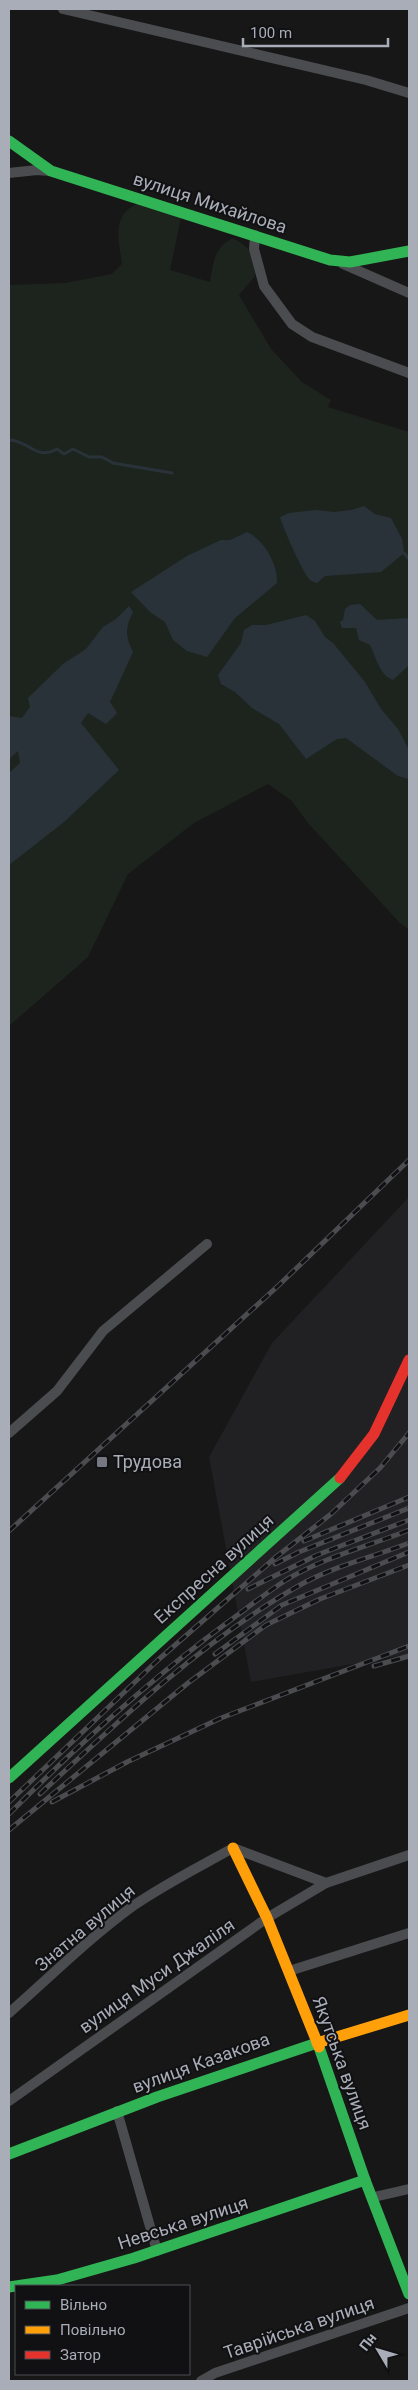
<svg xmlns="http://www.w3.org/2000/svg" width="418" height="2390" font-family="Roboto,sans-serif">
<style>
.built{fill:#212123}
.green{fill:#1d241e}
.water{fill:#2a3239}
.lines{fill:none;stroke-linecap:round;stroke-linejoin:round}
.stream{stroke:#2a3239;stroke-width:3}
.street{stroke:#4b4c50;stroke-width:10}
.fast{stroke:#30b455;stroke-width:11}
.slow{stroke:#ff9f0a;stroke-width:11}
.jam{stroke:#e5322d;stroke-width:11}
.rail-casing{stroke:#4b4c4f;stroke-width:5}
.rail{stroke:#111113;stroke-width:3;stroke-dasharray:9;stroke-linecap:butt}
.poi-dot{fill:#757880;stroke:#111113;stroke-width:2}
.labels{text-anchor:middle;stroke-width:4;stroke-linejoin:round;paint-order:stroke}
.street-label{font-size:18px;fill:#a8adb8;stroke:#111113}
.poi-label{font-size:18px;fill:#a8adb8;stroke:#111113;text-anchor:start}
</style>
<rect width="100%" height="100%" fill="#171717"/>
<path class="built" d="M409,1197V1654L251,1682L209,1457L272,1343Z"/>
<path class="green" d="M137,204L181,217L170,270L210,282C214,261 213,250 232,238C251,247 254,255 255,276L239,295L271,349L302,382L331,400L328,407L409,432V930L399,922L308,823L292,801L268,784L194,823L128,874L88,957L9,1026V285L65,283L112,274L122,264C119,242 111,215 137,204Z"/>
<g class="water">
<path d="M364,506L375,514L391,518L402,539L404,553L381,572L325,576L317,583C317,583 311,581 310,580C303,573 283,528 280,517L289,513L316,510L334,512L352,510Z"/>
<path d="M247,532C264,540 278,564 277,583L235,618L207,657L187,651L173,640L165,622L150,612L131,592L187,556L221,540H230Z"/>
<path d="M360,604L377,620L409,618V665L393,680C380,676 376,657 370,645L359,640L356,628H342L340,622L343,620L345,609L350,605Z"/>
<path d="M129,606L133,612C125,627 125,637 133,652L110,702L117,713L106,724L88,713L81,723L119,770L64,822L9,865V773L20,763L18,751L9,759V716L22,718L30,707L28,698L63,664L86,649L103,627L116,619Z"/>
<path d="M306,615L315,621L325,637L333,643L365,682L381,709L398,729L409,750V779L398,776L346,738L337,739L306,759L279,724L252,708L235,692L221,684L218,675L241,643L244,630L252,625H266Z"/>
</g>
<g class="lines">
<g class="stream">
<path d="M9,440C29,440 35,461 57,449L64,454L73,449L89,457H102L113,463L172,473"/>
<path d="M404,553L409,559"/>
</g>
<g class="street">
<path d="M63,9L366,80L409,93"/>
<path d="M9,173L37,170L50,171"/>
<path d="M255,235L254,249L264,286L292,324L312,337L409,373"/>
<path d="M343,264L409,293"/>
<path d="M9,1433L57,1391L103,1331L207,1244"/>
<path d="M289,1971L409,1933"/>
<path d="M9,2013C50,1977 89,1938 133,1906C165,1884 199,1867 233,1848L326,1883L409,1855"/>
<path d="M9,2101L267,1918L326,1883"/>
<path d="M117,2111L157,2251"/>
<path d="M374,2197L409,2189"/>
<path d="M201,2381L215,2373L409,2308"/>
</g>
<g class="fast">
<path d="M9,141L51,171L330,260L350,262L409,251"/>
<path d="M9,1778L340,1478"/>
<path d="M319,2047L365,2180L409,2294"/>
<path d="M9,2154L157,2097L317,2043"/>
<path d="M9,2287L57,2280L134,2258L365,2180"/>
</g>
<g class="slow">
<path d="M233,1848L267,1918L319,2047"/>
<path d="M317,2043L409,2015"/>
</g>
<path class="jam" d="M340,1478L374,1434L409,1360"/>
<defs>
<g id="rail">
<path d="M9,1531L279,1285L409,1160"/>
<path d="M304,1541L409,1497"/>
<path d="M275,1564L299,1552L409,1508"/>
<path d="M248,1589L317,1555L409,1520"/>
<path d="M215,1654L282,1605L409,1552"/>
<path d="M374,1666L409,1656"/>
<path d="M40,1794C118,1721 206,1638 300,1585C334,1566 373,1557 409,1543"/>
<path d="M9,1802L158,1660L276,1557L331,1514L380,1468L409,1433"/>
<path d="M52,1802L127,1762L221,1718L409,1646"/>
<path d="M9,1814C78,1745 149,1680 228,1622C247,1608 266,1593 286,1580C324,1557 369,1546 409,1530"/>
<path d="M9,1830L188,1683L266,1625L320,1599L409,1565"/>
</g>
</defs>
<use href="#rail" class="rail-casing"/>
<use href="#rail" class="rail"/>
</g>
<rect class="poi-dot" x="96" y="1456" width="12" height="12" rx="2.5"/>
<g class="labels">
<g class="street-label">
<text transform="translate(210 203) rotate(18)" y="6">вулиця Михайлова</text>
<text transform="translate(214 1569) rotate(-42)" y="6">Експресна вулиця</text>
<text transform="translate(85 1928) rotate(-40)" y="6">Знатна вулиця</text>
<text transform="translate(157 1976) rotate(-35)" y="6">вулиця Муси Джаліля</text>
<text transform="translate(201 2063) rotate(-20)" y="6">вулиця Казакова</text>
<text transform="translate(342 2063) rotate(70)" y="6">Якутська вулиця</text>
<text transform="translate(183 2223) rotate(-18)" y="6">Невська вулиця</text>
<text transform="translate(299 2328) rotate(-19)" y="6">Таврійська вулиця</text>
</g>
<g class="poi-label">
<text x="113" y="1468">Трудова</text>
</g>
</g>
<rect width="418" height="2390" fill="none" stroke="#a8adb8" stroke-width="20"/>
<rect x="15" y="2285" width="175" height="90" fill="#111113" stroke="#4d4f55"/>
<rect x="25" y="2301" width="25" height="8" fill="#30b455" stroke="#4d4f55"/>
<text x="60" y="2310" font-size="15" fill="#a8adb8">Вільно</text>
<rect x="25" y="2326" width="25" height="8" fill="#ff9f0a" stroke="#4d4f55"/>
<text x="60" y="2335" font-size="15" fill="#a8adb8">Повільно</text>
<rect x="25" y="2351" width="25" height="8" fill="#e5322d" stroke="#4d4f55"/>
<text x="60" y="2360" font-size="15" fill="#a8adb8">Затор</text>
<g transform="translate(378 2350) rotate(308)" stroke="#111113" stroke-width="4" paint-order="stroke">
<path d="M0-4L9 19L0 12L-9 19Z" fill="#a8adb8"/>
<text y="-8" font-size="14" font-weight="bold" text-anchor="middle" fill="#a8adb8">Пн</text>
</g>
<path d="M243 38v8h145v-8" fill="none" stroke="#a8adb8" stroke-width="2.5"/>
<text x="250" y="38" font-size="15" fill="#a8adb8" stroke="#111113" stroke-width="4" paint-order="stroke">100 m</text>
</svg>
